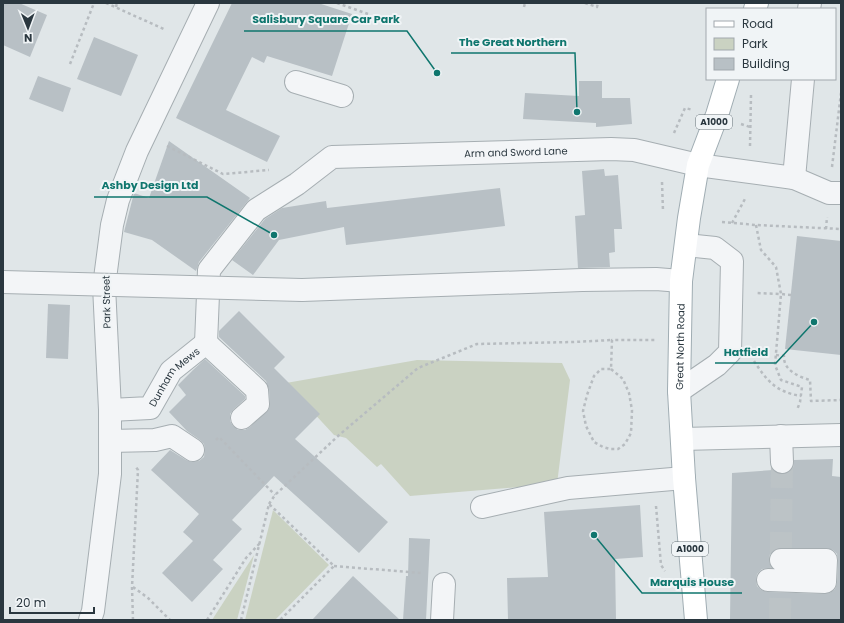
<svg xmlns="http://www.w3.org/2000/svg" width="844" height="623" font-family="Poppins,sans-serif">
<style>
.green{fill:#cad2c2}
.building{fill:#b8c0c5;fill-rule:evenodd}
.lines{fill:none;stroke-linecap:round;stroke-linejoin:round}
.minor-tunnel{stroke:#bcc3c6;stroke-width:22;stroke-dasharray:22 11;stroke-linecap:butt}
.minor-casing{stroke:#a6aeb2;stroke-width:24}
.major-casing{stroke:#a0adb3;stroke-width:24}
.path{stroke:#b7bcc0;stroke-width:2.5;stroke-dasharray:3 3;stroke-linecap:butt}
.minor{stroke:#f3f5f7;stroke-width:22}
.major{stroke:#fff;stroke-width:22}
.minor-bridge-casing{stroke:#a6aeb2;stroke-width:24;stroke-linecap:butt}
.minor-bridge{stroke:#f3f5f7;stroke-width:22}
.labels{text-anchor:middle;stroke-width:4;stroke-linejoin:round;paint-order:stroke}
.shield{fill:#f0f4f6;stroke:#657076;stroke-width:1}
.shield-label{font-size:9px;font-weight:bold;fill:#2a373f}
.street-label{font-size:10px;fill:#2a373f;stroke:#f0f4f6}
.leader{fill:none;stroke:#0f766e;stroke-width:1.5}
.callout-dot{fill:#0f766e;stroke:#f0f4f6;stroke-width:1.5}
.callout-label{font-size:11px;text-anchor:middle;font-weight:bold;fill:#0f766e;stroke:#f0f4f6;stroke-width:4;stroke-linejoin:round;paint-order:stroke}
</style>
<rect width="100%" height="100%" fill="#e0e6e8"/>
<g class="green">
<path d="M417,360L562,363L570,380L557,484L410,496L381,464L377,467L346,438L334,435L286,383Z"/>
<path d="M273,510L329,565L275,620H245Z"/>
<path d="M254,555L237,620H212Z"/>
</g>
<g class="building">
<path d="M3,3H19L47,15L30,57L3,45Z"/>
<path d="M232,3H318L352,14L332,76L267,56L264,63L252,57L226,110L280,136L267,162L176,118Z"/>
<path d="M94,37L138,55L121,96L77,79Z"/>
<path d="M38,76L71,88L63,112L29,99Z"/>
<path d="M579,81H602V98H630L632,124L596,127V123L523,119L525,93L579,96Z"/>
<path d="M169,141L250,198L199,262L196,271L152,240L124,232L134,193L149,198Z"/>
<path d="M604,169L605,176L618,175L622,229H614L615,252L609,253L610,267L578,268L575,216L585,215L582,171Z"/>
<path d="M500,188L505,226L346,245L344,227L279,240L253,275L232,260L265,219L282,208L326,201L327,208Z"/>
<path d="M797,236L841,241V355L785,349Z"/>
<path d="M48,304L70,305L68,359L46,358Z"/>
<path d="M239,311L285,357L274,368L320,414L295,439L388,522L359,553L274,476L232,520L242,529L213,560L223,569L192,602L162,573L193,541L183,532L199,514L151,470L170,450L186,460L192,462L199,461L204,457L205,450L204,444L200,440L187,431L169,412L186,395L178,385L193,370L205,359L245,396V399L234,409L230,414V421L233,426L238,430H245L250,427L269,409L270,403L269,389L266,381L219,337V331Z"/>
<path d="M833,459L832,476L841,477V620H730L732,473L773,470L777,473L783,474L788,473L793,468L794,460ZM781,548H826L833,550L837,554L838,561L837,583L835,589L830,593L825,594L768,592L761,590L757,586L756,580L757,574L762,569L771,568L769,560L770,554L774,549Z"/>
<path d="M640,505L643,557L615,559L616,620H508L507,578L548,577L544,512Z"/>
<path d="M409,538L430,539L426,620H403L406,576H408Z"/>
<path d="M353,576L400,620H312Z"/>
</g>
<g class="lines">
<path class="minor-tunnel" d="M780,620L782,462"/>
<defs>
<g id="minor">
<path d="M809,9L810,3"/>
<path d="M296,82L342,96"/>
<path d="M794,178L803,79"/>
<path d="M302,290L582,280L656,279L681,281"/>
<path id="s1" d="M206,343L209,270L256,210L297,184L332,157L611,149L634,150L698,165L794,178L829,193H841"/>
<path d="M679,391L717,365L730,352L732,261L715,248L686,245"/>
<path id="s2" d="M110,410L150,408L171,371L206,343L257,390L258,404L242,418"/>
<path d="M781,436L782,462"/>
<path d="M682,439L841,435"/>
<path d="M110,441L155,440L172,436L193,450"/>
<path d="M482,507L568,488L684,478"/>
<path d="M768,580L825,582L826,560H781"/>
<path d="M90,620L93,611L110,474V410L104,286L112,225L118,200L137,151L208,3"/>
<path d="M442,620L444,584"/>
</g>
<g id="major">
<path d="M755,9L757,3"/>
<path id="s3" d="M696,620L684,478L679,391L681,281L689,218L698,165L717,115L728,79"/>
</g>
</defs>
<use href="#minor" class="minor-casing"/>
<use href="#major" class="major-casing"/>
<g class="path">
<path d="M106,3L166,30"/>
<path d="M337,3L368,14"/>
<path d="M585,3L597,7L598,3"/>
<path d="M116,7L117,3"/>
<path d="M524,7L525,3"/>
<path d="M70,64L94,3"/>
<path d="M741,124L750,127"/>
<path d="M674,133L685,108L693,110"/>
<path d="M167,146L223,174L269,170"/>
<path d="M750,146L751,95"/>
<path d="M832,167L841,93"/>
<path d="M662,182L663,211"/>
<path d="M722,222L756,225L841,229"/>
<path d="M732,223L746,197"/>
<path d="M756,225L761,250L776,267L781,294L757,293"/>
<path d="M826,229L827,217"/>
<path d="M791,295L781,294L775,365L781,380L802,387L800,402L797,410"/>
<path d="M776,355L784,356C783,370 799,377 810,380L811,401L841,400"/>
<path d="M754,361C767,381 776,392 801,396"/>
<path d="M611,369L623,379L629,393L632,410L631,433L625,444L618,449H610L603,447L594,442L586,426L583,411L587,395L594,376L601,369H611L612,340H655"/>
<path d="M216,440L219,437L275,495"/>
<path d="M269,504L275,495L338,436L418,368L477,344L574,342L612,340"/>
<path d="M656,506L661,565L665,571"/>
<path d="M334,566L421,573"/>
<path d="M133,587L148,598L170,620"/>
<path d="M133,620L132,587L138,470L136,467"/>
<path d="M207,620L246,558L260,543"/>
<path d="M241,620L269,504L334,566L280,620"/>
</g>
<use href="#minor" class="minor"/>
<use href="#major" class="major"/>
<defs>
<path id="minor-bridge" d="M3,282L302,290"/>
</defs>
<use href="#minor-bridge" class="minor-bridge-casing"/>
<use href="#minor-bridge" class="minor-bridge"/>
</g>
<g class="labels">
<g class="shield">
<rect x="696" y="115" width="36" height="14" rx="3"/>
<rect x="672" y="542" width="36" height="14" rx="3"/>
</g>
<g class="shield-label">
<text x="714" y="125">A1000</text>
<text x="690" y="552">A1000</text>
</g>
<g class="street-label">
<text dy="4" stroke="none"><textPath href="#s1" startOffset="426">Arm and Sword Lane</textPath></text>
<text transform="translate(106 302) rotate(-91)" y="4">Park Street</text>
<text dy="4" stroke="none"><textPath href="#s3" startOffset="274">Great North Road</textPath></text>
<text dy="4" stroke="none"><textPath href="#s2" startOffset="80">Dunham Mews</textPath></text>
</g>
</g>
<path class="leader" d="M437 73L407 31H244M577 112L575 53H451M274 235L207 197H94M814 322L776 363H715M594 535L642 593H742"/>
<g class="callout-dot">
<circle cx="437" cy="73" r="4"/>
<circle cx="577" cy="112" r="4"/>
<circle cx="274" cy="235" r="4"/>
<circle cx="814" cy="322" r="4"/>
<circle cx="594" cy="535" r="4"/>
</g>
<g class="callout-label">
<text x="326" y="23">Salisbury Square Car Park</text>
<text x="513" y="46">The Great Northern</text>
<text x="150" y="189">Ashby Design Ltd</text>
<text x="746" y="356">Hatfield</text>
<text x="692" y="586">Marquis House</text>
</g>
<rect width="844" height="623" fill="none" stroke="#2a373f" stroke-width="8"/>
<rect x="706" y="8" width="130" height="72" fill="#f0f4f6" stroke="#a1a8ad"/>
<rect x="714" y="21" width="20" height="6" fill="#ffffff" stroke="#a1a8ad"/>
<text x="742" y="28" font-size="12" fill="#2a373f">Road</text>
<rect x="714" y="38" width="20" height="12" fill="#cad2c2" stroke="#a1a8ad"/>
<text x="742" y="48" font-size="12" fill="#2a373f">Park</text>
<rect x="714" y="58" width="20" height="12" fill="#b8c0c5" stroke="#a1a8ad"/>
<text x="742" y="68" font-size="12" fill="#2a373f">Building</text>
<g transform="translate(28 28) rotate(179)" stroke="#f0f4f6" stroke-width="3" paint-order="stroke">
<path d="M0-3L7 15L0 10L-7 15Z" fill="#2a373f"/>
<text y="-6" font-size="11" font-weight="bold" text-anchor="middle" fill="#2a373f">N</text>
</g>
<path d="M10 607v6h84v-6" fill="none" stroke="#2a373f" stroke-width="2"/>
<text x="16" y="607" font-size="12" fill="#2a373f" stroke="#f0f4f6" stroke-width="3" paint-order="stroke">20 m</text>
</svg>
